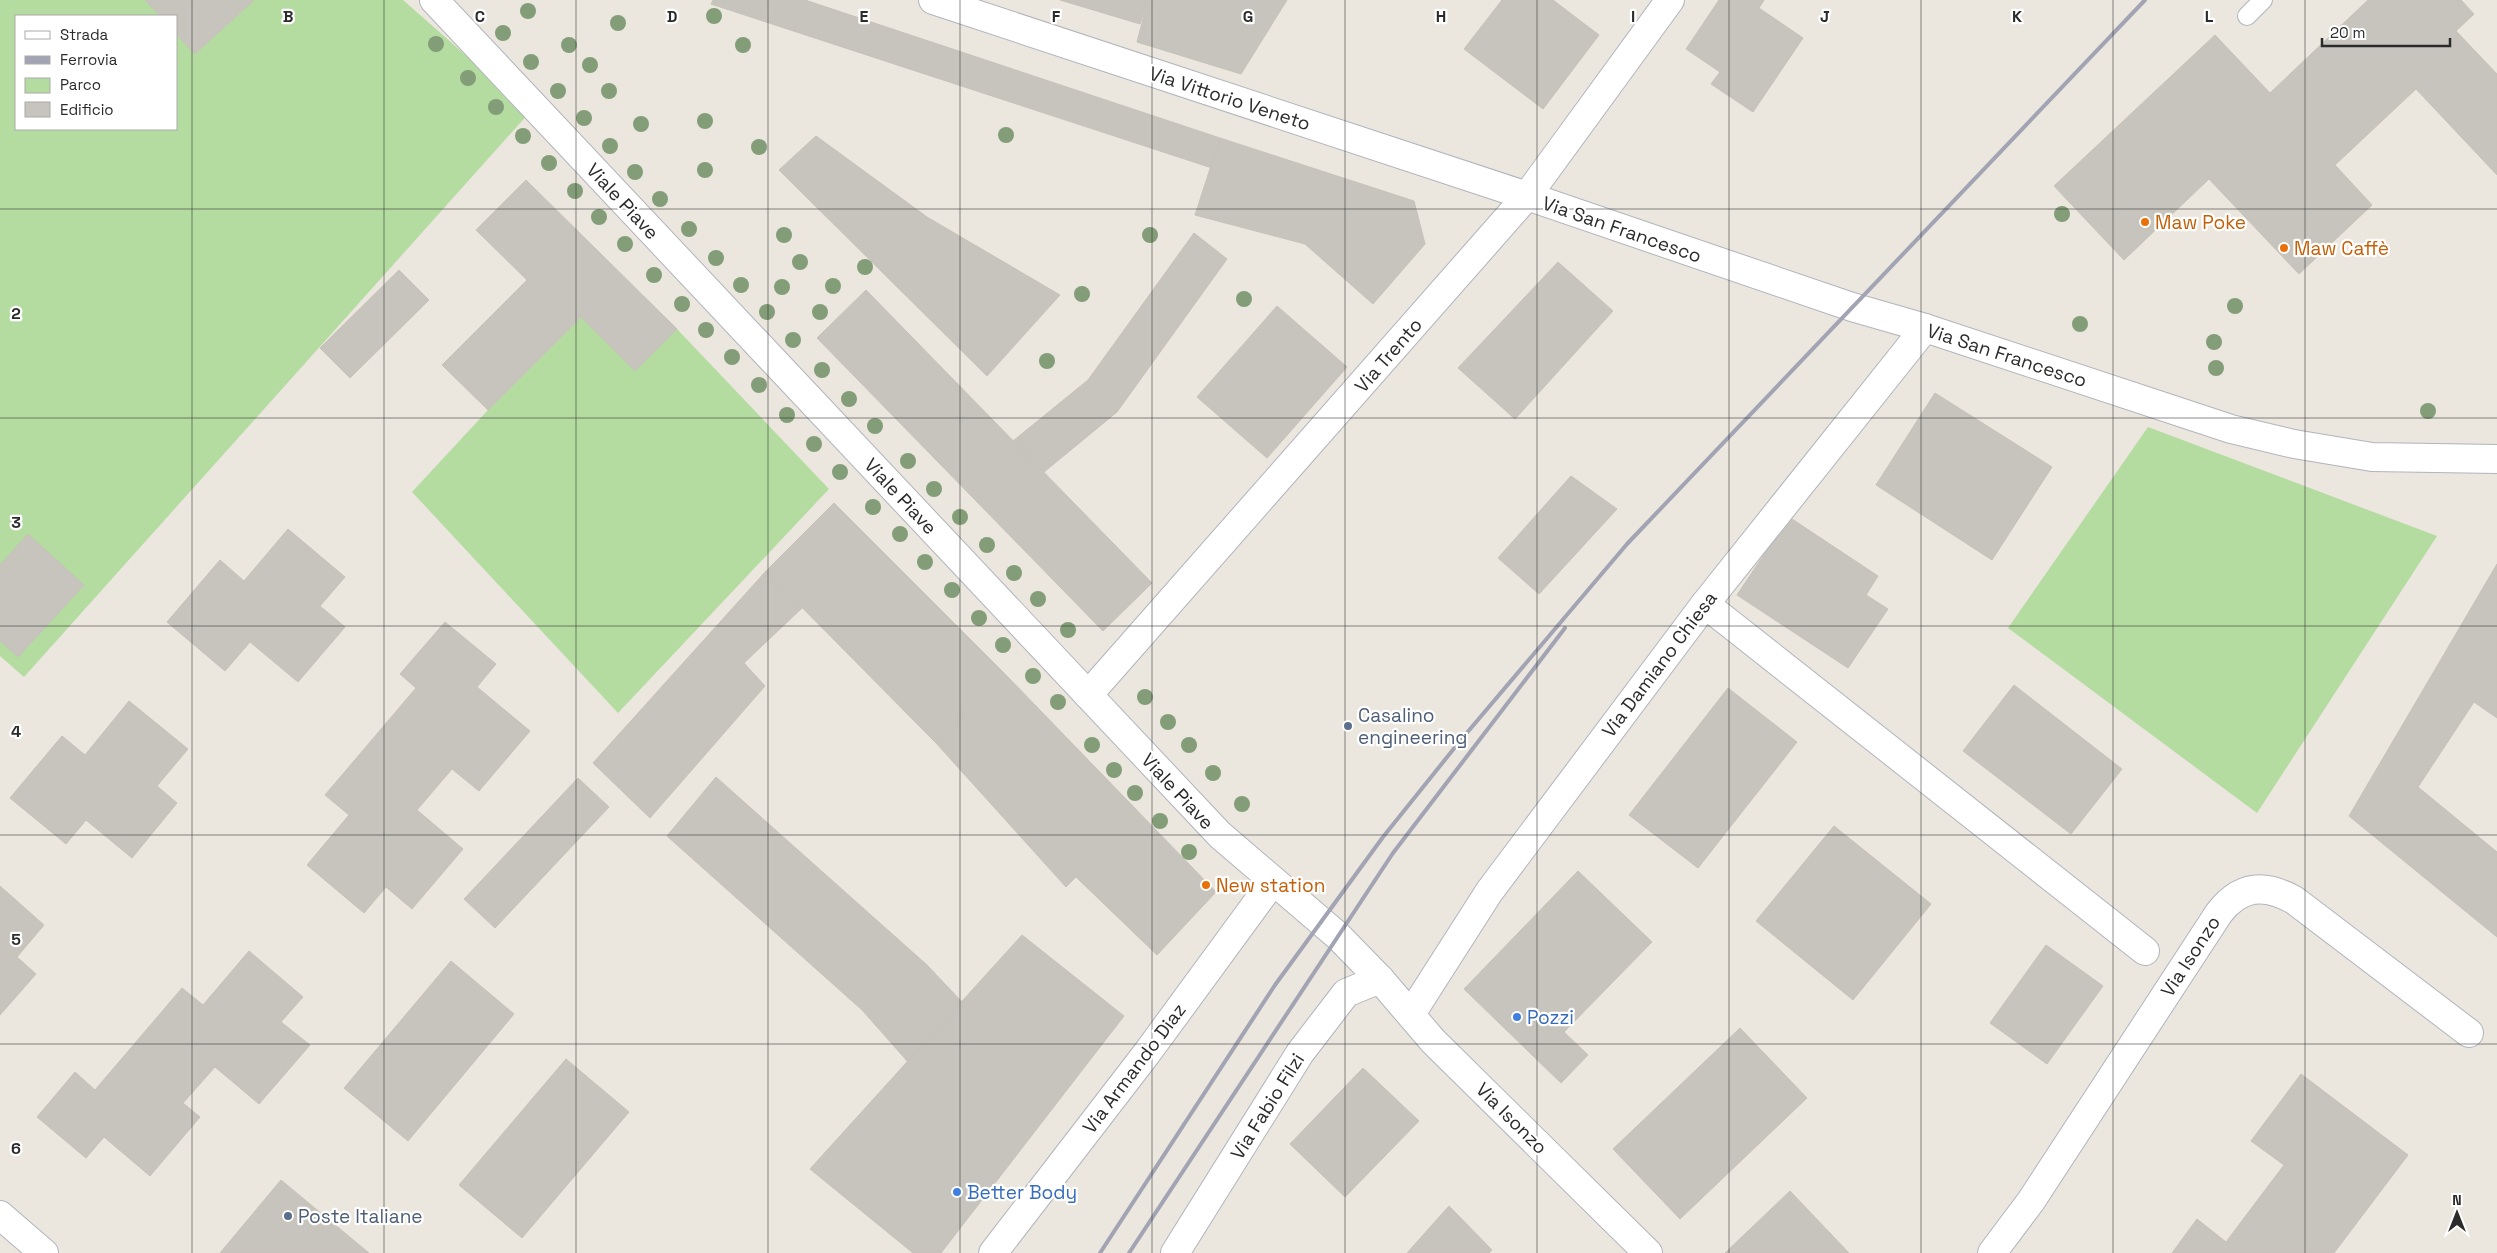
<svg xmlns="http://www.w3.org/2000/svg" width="2497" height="1253" font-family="'Space Grotesk',sans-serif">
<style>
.green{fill:#b4dca0;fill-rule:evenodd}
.building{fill:#c7c4bd;stroke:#c6c2b8}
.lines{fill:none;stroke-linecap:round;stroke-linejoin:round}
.service-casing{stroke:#b2b4bd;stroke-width:20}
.minor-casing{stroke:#b2b4bd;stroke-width:30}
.tertiary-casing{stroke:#b2b4bd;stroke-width:30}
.service{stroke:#fff;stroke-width:18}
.minor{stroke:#fff;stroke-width:28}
.tertiary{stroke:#fff;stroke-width:28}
.rail{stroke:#a2a4b3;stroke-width:4}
.tree{fill:#829d77}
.grid{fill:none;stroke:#2b2b2b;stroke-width:1;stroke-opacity:0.55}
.food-dot{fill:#e8710a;stroke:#fff;stroke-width:2}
.service-dot{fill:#5c6f8a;stroke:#fff;stroke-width:2}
.shop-dot{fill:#3f7fe0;stroke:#fff;stroke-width:2}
.labels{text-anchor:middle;stroke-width:4.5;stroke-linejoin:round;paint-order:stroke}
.street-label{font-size:19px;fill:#2b2b2b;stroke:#fff}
.food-label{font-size:19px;fill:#c56008;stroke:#fff;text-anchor:start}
.service-label{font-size:19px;fill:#4e5e75;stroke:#fff;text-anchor:start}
.shop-label{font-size:19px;fill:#366cbe;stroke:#fff;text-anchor:start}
.grid-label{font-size:16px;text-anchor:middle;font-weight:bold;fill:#2b2b2b;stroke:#fff;stroke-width:4.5;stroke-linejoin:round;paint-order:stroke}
</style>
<rect width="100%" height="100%" fill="#ebe6de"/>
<g class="green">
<path d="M0,0H403L530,112L24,677L0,656ZM16,16H176V129H16Z"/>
<path d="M581,317L677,329L829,489L618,713L412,492L488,410Z"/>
<path d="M2148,427L2437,536L2257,813L2008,628Z"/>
</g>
<g class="building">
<path d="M145,0H254L195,54L176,34V16H160Z"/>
<path d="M713,0H805L1220,138L1212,168L711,4Z"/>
<path d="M1060,0H1148L1140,24Z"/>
<path d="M1148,0H1287L1241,74L1137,42Z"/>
<path d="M1502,0H1553L1599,35L1543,109L1464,49Z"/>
<path d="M1719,0H1764L1759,8L1803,38L1753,112L1711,84L1720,72L1686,49Z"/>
<path d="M2368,0H2461L2474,14L2456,31L2497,74V175L2416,89L2335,165L2372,205L2299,274L2209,179L2124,260L2054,186L2215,35L2270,93Z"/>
<path d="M816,136L927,217L1060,295L987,376L779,170Z"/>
<path d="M1220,138L1414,201L1425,244L1373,304L1305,244L1195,215Z"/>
<path d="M526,180L677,329L635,371L581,317L488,410L442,365L527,280L476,230Z"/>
<path d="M1194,233L1227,259L1117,412L1044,472L1013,441L1088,380Z"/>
<path d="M1558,262L1613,311L1515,419L1458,368Z"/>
<path d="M399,270L429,300L350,378L320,348Z"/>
<path d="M866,290L1152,583L1103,631L817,338Z"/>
<path d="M1277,306L1347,367L1267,458L1197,397Z"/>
<path d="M1935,393L2052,467L1992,560L1876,485Z"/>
<path d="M1571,476L1617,509L1539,594L1498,558Z"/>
<path d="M834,503L1005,674L936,743L766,571Z"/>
<path d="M1789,517L1878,576L1866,595L1888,609L1848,668L1737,595Z"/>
<path d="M288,529L345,577L320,606L345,627L298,682L250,642L225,671L167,622L220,560L244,581Z"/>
<path d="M28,534L84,585L18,657L0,641V565Z"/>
<path d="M2497,564V718L2474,702L2418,787L2497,852V937L2349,816Z"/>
<path d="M766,571L802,608L744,663L765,686L650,818L593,763Z"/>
<path d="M445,622L496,664L477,687L530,731L479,791L452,769L417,810L463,849L412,909L386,887L364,913L307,865L349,815L325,795L416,688L400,674Z"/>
<path d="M1005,674L1216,892L1157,955L1076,877L1066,887L936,743Z"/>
<path d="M2014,685L2122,769L2071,834L1963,751Z"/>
<path d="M1728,688L1797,742L1698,868L1629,815Z"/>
<path d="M129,701L188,749L157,786L177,803L132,858L86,820L66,844L10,798L62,736L85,755Z"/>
<path d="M716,777L927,965L962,1002L908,1062L862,1010L667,836Z"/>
<path d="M578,778L609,807L495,928L464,899Z"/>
<path d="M1834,826L1931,904L1853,1000L1756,921Z"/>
<path d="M1578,871L1652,942L1564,1032L1588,1055L1561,1083L1464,989Z"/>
<path d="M0,886L44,925L17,957L36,974L0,1015Z"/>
<path d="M1022,935L1124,1016L941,1253H913L810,1169Z"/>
<path d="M2046,945L2103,986L2047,1064L1990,1023Z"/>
<path d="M249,951L303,997L281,1022L310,1045L259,1104L215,1067L183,1103L200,1117L150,1176L104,1137L86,1158L37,1117L75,1072L95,1090L182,988L203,1005Z"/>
<path d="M451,961L514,1014L408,1141L344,1088Z"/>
<path d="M1740,1028L1807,1098L1680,1219L1613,1149Z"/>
<path d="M566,1059L629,1112L522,1238L459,1185Z"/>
<path d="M1363,1068L1419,1121L1345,1197L1290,1144Z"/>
<path d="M2301,1074L2408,1155L2334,1253H2172L2197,1219L2226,1242L2284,1165L2251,1141Z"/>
<path d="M281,1180L369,1253H220Z"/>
<path d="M1790,1191L1849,1253H1725Z"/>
<path d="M1449,1206L1492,1250L1489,1253H1407Z"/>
</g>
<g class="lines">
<defs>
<path id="service" d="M2247,16L2263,0"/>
<g id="minor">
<path d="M1527,196L1670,0"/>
<path d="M1705,604L2145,951"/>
<path d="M1411,1014L1489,892L1705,604L1925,328"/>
<path d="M0,1215L44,1253"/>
<path d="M993,1253L1147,1053L1273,881"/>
<path d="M1175,1253L1300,1053L1346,993L1380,979"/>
<path d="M1992,1253L2031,1201L2219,913C2240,886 2264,883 2294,900L2469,1033"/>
</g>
<g id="tertiary">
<path d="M434,0L1220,835L1338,936L1380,979L1433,1041L1648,1253"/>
<path d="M933,0L1527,196L1852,307L1925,328L2231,429L2294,444L2372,457L2497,459"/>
<path d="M1088,695L1527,196"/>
</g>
</defs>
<use href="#service" class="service-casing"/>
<use href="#minor" class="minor-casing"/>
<use href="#tertiary" class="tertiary-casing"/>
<use href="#service" class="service"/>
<use href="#minor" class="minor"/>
<use href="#tertiary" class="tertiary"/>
<g class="rail">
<path d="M1100,1253L1275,985L1383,837L1460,741L1627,544L2145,0"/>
<path d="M1129,1253L1393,853L1565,628"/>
</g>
</g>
<g class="tree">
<circle cx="528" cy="11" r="8"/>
<circle cx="714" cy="16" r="8"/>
<circle cx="618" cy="23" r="8"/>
<circle cx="503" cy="33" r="8"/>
<circle cx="436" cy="44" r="8"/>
<circle cx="569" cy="45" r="8"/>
<circle cx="743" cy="45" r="8"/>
<circle cx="531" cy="62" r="8"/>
<circle cx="590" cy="65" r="8"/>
<circle cx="468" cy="78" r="8"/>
<circle cx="558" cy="91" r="8"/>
<circle cx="609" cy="91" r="8"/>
<circle cx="496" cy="107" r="8"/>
<circle cx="584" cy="118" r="8"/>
<circle cx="705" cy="121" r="8"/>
<circle cx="641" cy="124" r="8"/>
<circle cx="1006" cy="135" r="8"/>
<circle cx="523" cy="136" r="8"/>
<circle cx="610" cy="146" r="8"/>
<circle cx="759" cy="147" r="8"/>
<circle cx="549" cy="163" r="8"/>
<circle cx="705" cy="170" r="8"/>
<circle cx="635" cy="172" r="8"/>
<circle cx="575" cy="191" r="8"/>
<circle cx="660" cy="199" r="8"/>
<circle cx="2062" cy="214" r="8"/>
<circle cx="599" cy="217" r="8"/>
<circle cx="689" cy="229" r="8"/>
<circle cx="784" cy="235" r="8"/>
<circle cx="1150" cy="235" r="8"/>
<circle cx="625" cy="244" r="8"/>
<circle cx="716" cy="258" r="8"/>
<circle cx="800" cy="262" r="8"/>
<circle cx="865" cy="267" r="8"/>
<circle cx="654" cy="275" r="8"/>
<circle cx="741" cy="285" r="8"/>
<circle cx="833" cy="286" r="8"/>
<circle cx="782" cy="287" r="8"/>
<circle cx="1082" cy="294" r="8"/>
<circle cx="1244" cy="299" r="8"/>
<circle cx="682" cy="304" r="8"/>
<circle cx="2235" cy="306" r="8"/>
<circle cx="767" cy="312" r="8"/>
<circle cx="820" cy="312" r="8"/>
<circle cx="2080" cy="324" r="8"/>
<circle cx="706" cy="330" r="8"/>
<circle cx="793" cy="340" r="8"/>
<circle cx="2214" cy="342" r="8"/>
<circle cx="732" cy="357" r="8"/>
<circle cx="1047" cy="361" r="8"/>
<circle cx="2216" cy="368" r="8"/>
<circle cx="822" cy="370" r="8"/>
<circle cx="759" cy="385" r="8"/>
<circle cx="849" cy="399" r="8"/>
<circle cx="2428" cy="411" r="8"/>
<circle cx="787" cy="415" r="8"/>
<circle cx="875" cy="426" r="8"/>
<circle cx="814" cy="444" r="8"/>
<circle cx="908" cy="461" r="8"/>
<circle cx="840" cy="472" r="8"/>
<circle cx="934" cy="489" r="8"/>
<circle cx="873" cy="507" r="8"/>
<circle cx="960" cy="517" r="8"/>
<circle cx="900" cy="534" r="8"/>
<circle cx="987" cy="545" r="8"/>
<circle cx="925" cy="562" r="8"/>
<circle cx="1014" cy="573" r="8"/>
<circle cx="952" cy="590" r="8"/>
<circle cx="1038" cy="599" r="8"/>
<circle cx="979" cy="618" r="8"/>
<circle cx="1068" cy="630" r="8"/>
<circle cx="1003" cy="645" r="8"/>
<circle cx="1033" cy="676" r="8"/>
<circle cx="1145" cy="697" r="8"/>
<circle cx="1058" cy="702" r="8"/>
<circle cx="1168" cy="722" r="8"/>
<circle cx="1092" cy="745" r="8"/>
<circle cx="1189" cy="745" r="8"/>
<circle cx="1114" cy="770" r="8"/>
<circle cx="1213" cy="773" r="8"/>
<circle cx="1135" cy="793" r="8"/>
<circle cx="1242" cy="804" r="8"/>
<circle cx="1160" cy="821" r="8"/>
<circle cx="1189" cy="852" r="8"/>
</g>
<path class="grid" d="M192,0V1253M384,0V1253M576,0V1253M768,0V1253M960,0V1253M1152,0V1253M1345,0V1253M1537,0V1253M1729,0V1253M1921,0V1253M2113,0V1253M2305,0V1253M0,209H2497M0,418H2497M0,626H2497M0,835H2497M0,1044H2497"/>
<g class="food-dot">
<circle cx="2145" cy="222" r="5"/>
<circle cx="2284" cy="248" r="5"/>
<circle cx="1206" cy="885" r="5"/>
</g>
<g class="service-dot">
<circle cx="1348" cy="726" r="5"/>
<circle cx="288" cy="1216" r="5"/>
</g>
<g class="shop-dot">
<circle cx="1517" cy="1017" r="5"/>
<circle cx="957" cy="1192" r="5"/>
</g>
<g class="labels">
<g class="street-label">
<text transform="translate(1230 98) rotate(18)" y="7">Via Vittorio Veneto</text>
<text transform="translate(623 201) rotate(47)" y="7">Viale Piave</text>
<text transform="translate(1622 229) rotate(19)" y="7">Via San Francesco</text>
<text transform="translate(1388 355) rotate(-49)" y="7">Via Trento</text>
<text transform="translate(2007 355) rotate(18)" y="7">Via San Francesco</text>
<text transform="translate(901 496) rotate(47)" y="7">Viale Piave</text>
<text transform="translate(1659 664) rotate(-53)" y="7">Via Damiano Chiesa</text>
<text transform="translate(1178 791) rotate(47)" y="7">Viale Piave</text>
<text transform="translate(2190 956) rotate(-57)" y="7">Via Isonzo</text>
<text transform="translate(1134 1068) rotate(-53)" y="7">Via Armando Diaz</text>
<text transform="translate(1267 1106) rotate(-58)" y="7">Via Fabio Filzi</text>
<text transform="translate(1512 1118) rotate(45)" y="7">Via Isonzo</text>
</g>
<g class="food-label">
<text x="2155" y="229">Maw Poke</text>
<text x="2294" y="255">Maw Caffè</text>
<text x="1216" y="892">New station</text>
</g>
<g class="service-label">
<text x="1358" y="722">Casalino<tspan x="1358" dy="22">engineering</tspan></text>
<text x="298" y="1223">Poste Italiane</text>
</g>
<g class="shop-label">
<text x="1527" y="1024">Pozzi</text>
<text x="967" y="1199">Better Body</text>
</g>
</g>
<g class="grid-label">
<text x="288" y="22">B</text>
<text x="480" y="22">C</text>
<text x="672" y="22">D</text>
<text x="864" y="22">E</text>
<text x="1056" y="22">F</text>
<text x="1248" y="22">G</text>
<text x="1441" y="22">H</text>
<text x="1633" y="22">I</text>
<text x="1825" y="22">J</text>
<text x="2017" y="22">K</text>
<text x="2209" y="22">L</text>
<text x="16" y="319">2</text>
<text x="16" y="528">3</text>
<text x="16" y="737">4</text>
<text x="16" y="945">5</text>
<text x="16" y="1154">6</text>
</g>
<rect x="15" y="15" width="162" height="115" fill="#ffffff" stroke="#aaaaaa"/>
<rect x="25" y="31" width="25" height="8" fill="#ffffff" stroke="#aaaaaa"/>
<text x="60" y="40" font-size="15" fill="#2b2b2b">Strada</text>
<rect x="25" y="56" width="25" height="8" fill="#a2a4b3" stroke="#aaaaaa"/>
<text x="60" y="65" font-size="15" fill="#2b2b2b">Ferrovia</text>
<rect x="25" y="78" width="25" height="15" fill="#b4dca0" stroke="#aaaaaa"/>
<text x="60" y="90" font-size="15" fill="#2b2b2b">Parco</text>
<rect x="25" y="102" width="25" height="15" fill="#c7c4bd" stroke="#aaaaaa"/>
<text x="60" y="115" font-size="15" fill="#2b2b2b">Edificio</text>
<g transform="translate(2457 1213)" stroke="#ffffff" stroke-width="4" paint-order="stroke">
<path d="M0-4L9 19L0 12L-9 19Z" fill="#2b2b2b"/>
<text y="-8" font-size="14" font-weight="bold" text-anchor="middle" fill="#2b2b2b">N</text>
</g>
<path d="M2322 38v8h128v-8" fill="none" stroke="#2b2b2b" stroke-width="2.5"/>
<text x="2330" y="38" font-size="15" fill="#2b2b2b" stroke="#ffffff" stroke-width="4" paint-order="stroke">20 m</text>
</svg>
